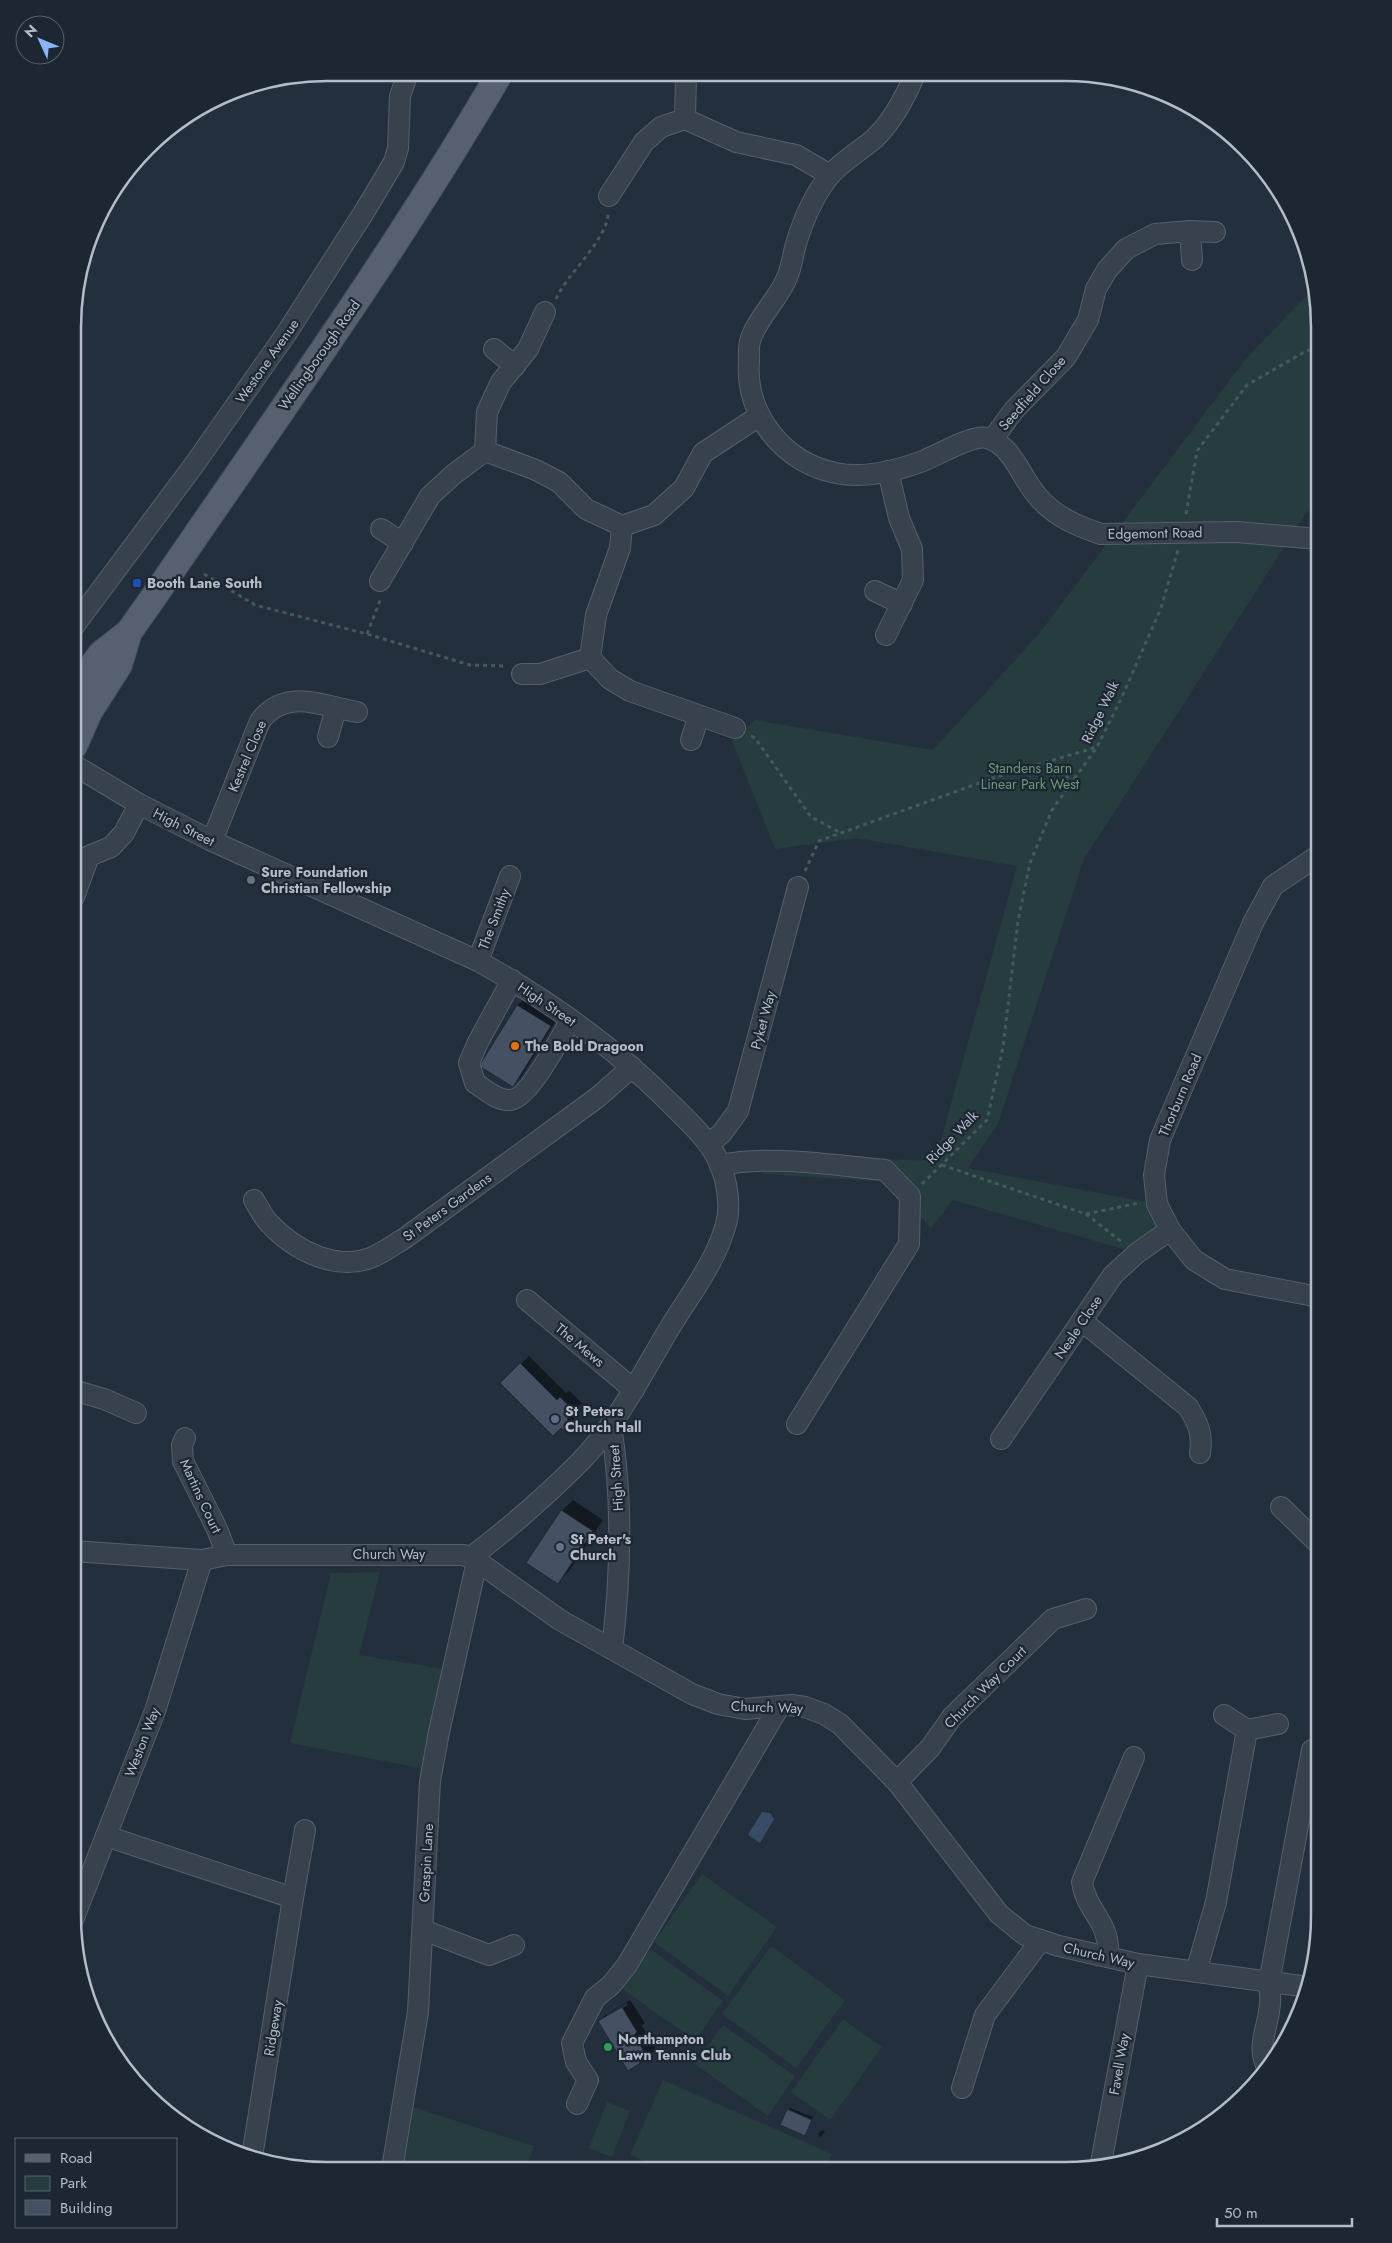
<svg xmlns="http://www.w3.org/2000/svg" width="1392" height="2243" font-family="Jost,sans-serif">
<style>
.green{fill:#263c3f}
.water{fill:#394c67}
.shadow{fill:#0007;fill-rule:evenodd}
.building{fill:#455162;stroke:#1f2835}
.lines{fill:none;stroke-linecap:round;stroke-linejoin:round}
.minor-casing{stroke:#565f6c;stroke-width:22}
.major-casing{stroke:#414a57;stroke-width:28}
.path{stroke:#44595c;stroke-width:3;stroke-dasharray:4 4;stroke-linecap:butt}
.minor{stroke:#38414e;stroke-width:20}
.major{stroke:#56606e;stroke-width:26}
.transit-dot{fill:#1a4fb4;stroke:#1d2633;stroke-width:2}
.worship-dot{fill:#6b7280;stroke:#1d2633;stroke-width:2}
.food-dot{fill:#e8710a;stroke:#1d2633;stroke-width:2}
.service-dot{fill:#5c6f8a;stroke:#1d2633;stroke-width:2}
.leisure-dot{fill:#2e9e5b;stroke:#1d2633;stroke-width:2}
.labels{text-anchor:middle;stroke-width:4.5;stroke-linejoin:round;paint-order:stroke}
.street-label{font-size:14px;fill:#b4bcc9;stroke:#1d2633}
.poi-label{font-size:14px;font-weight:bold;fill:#b4bcc9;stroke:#1d2633;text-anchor:start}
.park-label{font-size:14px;fill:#6b9a76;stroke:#1d2633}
.rim{fill:none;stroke:#b4bcc9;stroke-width:2.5}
</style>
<rect width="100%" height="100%" fill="#242f3e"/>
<g class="green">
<path d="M1312,290L1319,327V500L1304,516L1084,859L998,1124L968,1168L1157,1204L1170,1230L1137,1253L953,1200L931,1228L888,1182L763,1174L748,1154L935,1161L1017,866L857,838L775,849L732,741L755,720L933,750L1038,635L1244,361Z"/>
<path d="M380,1572L359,1655L444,1669L425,1769L290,1743L331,1573Z"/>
<path d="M702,1874L777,1927L728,1996L654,1942Z"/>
<path d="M771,1946L845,2000L796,2068L722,2014Z"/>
<path d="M650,1949L723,2001L695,2040L622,1989Z"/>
<path d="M843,2019L882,2047L830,2120L791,2092Z"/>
<path d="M723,2025L795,2076L768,2116L695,2064Z"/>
<path d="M663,2080L832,2154L825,2170L664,2169L630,2155Z"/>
<path d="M397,2102L534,2146L526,2169H385Z"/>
<path d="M607,2102L630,2111L612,2157L589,2148Z"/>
</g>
<path class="water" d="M762,1812L770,1813L774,1819L760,1843L748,1835Z"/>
<g class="shadow">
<path d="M526,997L558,1017L521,1077L513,1085L518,1005Z"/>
<path d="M529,1356L566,1393L569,1390L582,1403L574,1410L579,1414L564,1429L502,1383Z"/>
<path d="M573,1500L603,1520L569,1571L558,1582L562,1511Z"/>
<path d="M630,2000L645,2023L642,2026L656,2049L647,2057L599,2021L608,2013ZM626,2003L628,2005L607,2017V2014Z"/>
<path d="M790,2108L813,2117L807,2132L788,2110Z"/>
<path d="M822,2130L825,2131L821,2137L818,2135Z"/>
</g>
<g class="building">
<path d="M517,1005L551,1026L513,1087L479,1066Z"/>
<path d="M520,1363L557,1400L560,1397L575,1412L567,1419L571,1423L564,1431L561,1428L553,1436L500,1383Z"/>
<path d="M561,1510L593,1531L558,1584L526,1563Z"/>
<path d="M622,2007L637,2032L634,2035L648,2058L628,2071L598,2021Z"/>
<path d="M787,2109L812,2120L805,2136L780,2125Z"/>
</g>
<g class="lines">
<defs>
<g id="minor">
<path d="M915,74C905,98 893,121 874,139C860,151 842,161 830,175C814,195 803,220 796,244C793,254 792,265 788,275C780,298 759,315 751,338C748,345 749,355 749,362C745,415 784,463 836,473C864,479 896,471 923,461C938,455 973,434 987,438C1014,446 1021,479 1039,498C1056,517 1077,526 1101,534L1236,532L1319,539"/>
<path d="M685,119L686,74"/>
<path d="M609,196L644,142L661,127L685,119L736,142L796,155L830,175"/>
<path d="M1190,231L1192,260"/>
<path d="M494,349L515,366"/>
<path d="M992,440L1014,410L1066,357L1088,320L1096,289L1107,270L1126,249L1155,234L1190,231L1215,232"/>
<path d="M485,451L487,412L501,382L528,349L545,312"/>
<path d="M381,529L403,543"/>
<path d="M380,581L430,496L454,474L485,451L536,470L559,482L586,509L622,526"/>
<path d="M875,591L902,604"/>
<path d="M74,626L194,465L286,334L366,209L394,162L398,148L400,96L408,73"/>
<path d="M886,635L913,580L912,549L899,518L888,471"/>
<path d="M522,674H540L590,658"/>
<path d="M735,728L630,691L610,679L590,658L596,615L620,548L622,526L654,515L684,488L703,453L759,416"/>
<path d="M328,737L336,708"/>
<path d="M691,740L699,716"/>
<path d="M74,765L139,804L212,841L478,961C550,1001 617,1049 675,1108C692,1125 711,1142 720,1165C727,1180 731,1208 726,1224C716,1261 692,1292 672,1324C643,1372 618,1424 578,1464C545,1497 508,1529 471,1557"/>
<path d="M212,841L260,721C286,687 322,706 357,712"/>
<path d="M74,897L89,856L111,847L124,833L139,804"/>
<path d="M478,961L510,876"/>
<path d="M512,980L478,1042L469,1063L475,1083C485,1089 497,1101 510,1100C528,1100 561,1036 571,1020"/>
<path d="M709,1144L722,1133L738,1111L798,887"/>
<path d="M720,1165C770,1155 834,1165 885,1170L910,1196L909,1244L797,1424"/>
<path d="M254,1200C259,1208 263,1217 269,1223C295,1251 338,1273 375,1256C385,1251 395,1244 405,1238L598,1097L632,1067"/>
<path d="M1319,1297L1225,1279L1194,1260L1170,1230L1157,1204L1154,1175L1160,1140L1253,923L1273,886L1313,859L1319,857"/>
<path d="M527,1300L634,1390"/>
<path d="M1082,1321L1188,1407C1198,1423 1203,1434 1200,1453"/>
<path d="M73,1390L104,1399L136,1413"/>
<path d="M611,1426C623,1500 621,1575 612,1649"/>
<path d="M185,1438L182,1445L183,1461L217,1529L227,1555"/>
<path d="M1001,1439L1113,1275L1137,1253L1170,1230"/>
<path d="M1281,1507L1319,1544"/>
<path d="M73,1551L202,1560L227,1555H464L477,1561L560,1620L692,1694L718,1704L745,1709L791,1705L805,1707L824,1714L840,1724L897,1782L999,1914L1025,1935L1059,1946L1138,1964L1308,1987"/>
<path d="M1247,1730L1278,1724"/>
<path d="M897,1782L930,1748L952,1717L1053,1619L1086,1609"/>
<path d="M106,1836L293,1898L252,2157"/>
<path d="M293,1898L305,1830"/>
<path d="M73,1920L155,1711L202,1560"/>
<path d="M423,1930L489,1955L514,1945"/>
<path d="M1108,1957C1111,1921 1086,1912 1082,1882L1134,1757"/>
<path d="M1196,1972L1216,1902L1247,1730L1224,1715"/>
<path d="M1268,2069C1255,2046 1269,2027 1270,2003C1271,1997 1269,1990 1269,1983L1312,1750"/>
<path d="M962,2088L985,2015L1041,1940"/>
<path d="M577,2104L588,2080L576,2062L572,2043L595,1998L611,1985L627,1965L779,1707"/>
<path d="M1101,2163L1138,1964"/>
<path d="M392,2169L418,2012L430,1781L439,1732L477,1561"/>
</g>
<g id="major">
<path d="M74,691L101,654L129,632L153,598C271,425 394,254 500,73"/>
<path d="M74,746L89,712L119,665L129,632"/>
</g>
</defs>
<use href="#minor" class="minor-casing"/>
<use href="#major" class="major-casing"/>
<g class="path">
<path d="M556,299C566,275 607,240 608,214"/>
<path d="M1186,514L1197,451L1247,385L1306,351L1319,347"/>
<path d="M204,574L255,605L367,634L470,665L507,666"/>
<path d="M367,634L381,598"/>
<path d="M751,736L755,738L811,817L841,833"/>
<path d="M1046,762L1073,781"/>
<path d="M805,871L819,841L993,778L1097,747"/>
<path d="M942,1165L1086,1214L1139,1203"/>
<path d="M922,1184L987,1120L1003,1047L1018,921L1030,863L1052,810L1097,747L1121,699L1161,608L1178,550"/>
<path d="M1086,1214L1123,1243"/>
</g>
<use href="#minor" class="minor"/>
<use href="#major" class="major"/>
</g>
<rect class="transit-dot" x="132" y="578" width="10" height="10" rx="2.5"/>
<g class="worship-dot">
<circle cx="251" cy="880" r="5"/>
<circle cx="560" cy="1547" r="5"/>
</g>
<circle class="food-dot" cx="515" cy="1046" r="5"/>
<circle class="service-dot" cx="555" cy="1419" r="5"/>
<circle class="leisure-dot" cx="608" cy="2047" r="5"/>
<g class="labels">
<g class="street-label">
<text transform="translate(319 355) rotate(-55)" y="5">Wellingborough Road</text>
<text transform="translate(267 361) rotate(-55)" y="5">Westone Avenue</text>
<text transform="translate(1032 393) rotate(-49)" y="5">Seedfield Close</text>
<text transform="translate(1155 533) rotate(-1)" y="5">Edgemont Road</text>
<text transform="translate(1100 712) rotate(-64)" y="5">Ridge Walk</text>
<text transform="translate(247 756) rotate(-67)" y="5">Kestrel Close</text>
<text transform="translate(184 827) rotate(27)" y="5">High Street</text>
<text transform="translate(494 919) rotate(-69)" y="5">The Smithy</text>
<text transform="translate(547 1004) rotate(34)" y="5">High Street</text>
<text transform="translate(763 1020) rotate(-75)" y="5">Pyket Way</text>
<text transform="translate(1180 1095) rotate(-67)" y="5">Thorburn Road</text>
<text transform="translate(952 1137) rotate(-46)" y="5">Ridge Walk</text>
<text transform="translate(447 1207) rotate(-36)" y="5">St Peters Gardens</text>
<text transform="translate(1078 1327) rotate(-56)" y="5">Neale Close</text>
<text transform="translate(580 1345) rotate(40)" y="5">The Mews</text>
<text transform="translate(616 1478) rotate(-94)" y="5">High Street</text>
<text transform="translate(201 1496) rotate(65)" y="5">Martins Court</text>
<text x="389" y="1559">Church Way</text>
<text transform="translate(985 1687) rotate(-45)" y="5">Church Way Court</text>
<text transform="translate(767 1707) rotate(2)" y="5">Church Way</text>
<text transform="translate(142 1742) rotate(-69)" y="5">Weston Way</text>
<text transform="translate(426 1863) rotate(-87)" y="5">Graspin Lane</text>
<text transform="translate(1099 1955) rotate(13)" y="5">Church Way</text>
<text transform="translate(273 2028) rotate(-81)" y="5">Ridgeway</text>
<text transform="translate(1119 2064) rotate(-80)" y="5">Favell Way</text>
</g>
<g class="poi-label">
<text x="147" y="588">Booth Lane South</text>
<text x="261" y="877">Sure Foundation<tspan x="261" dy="16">Christian Fellowship</tspan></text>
<text x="525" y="1051">The Bold Dragoon</text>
<text x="565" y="1416">St Peters<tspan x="565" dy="16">Church Hall</tspan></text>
<text x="570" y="1544">St Peter's<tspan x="570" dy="16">Church</tspan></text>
<text x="618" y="2044">Northampton<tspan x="618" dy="16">Lawn Tennis Club</tspan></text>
</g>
<g class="park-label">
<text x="1030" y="773">Standens Barn<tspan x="1030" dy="16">Linear Park West</tspan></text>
</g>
</g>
<path d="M0 0H1392V2243H0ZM327 81H1065A246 246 0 0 1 1311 327V1916A246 246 0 0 1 1065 2162H327A246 246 0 0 1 81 1916V327A246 246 0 0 1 327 81Z" fill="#1d2633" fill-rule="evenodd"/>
<path class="rim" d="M327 81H1065A246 246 0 0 1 1311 327V1916A246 246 0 0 1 1065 2162H327A246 246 0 0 1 81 1916V327A246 246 0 0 1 327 81Z"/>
<rect x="15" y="2138" width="162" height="90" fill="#1d2633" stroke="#59626f"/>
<rect x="25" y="2154" width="25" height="8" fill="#56606e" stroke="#59626f"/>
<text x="60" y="2163" font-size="15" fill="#b4bcc9">Road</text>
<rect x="25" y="2176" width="25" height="15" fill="#263c3f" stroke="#59626f"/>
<text x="60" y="2188" font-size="15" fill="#b4bcc9">Park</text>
<rect x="25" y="2200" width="25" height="15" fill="#455162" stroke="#59626f"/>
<text x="60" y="2213" font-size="15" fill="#b4bcc9">Building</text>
<g transform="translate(40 40) rotate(314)"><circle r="24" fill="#1d2633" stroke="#59626f"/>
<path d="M0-4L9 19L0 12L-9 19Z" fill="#8ab4f8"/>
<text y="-8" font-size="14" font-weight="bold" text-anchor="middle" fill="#b4bcc9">N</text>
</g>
<path d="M1217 2218v8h135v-8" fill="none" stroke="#b4bcc9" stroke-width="2.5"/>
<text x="1224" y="2218" font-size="15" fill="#b4bcc9" stroke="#1d2633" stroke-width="4" paint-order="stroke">50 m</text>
</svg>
